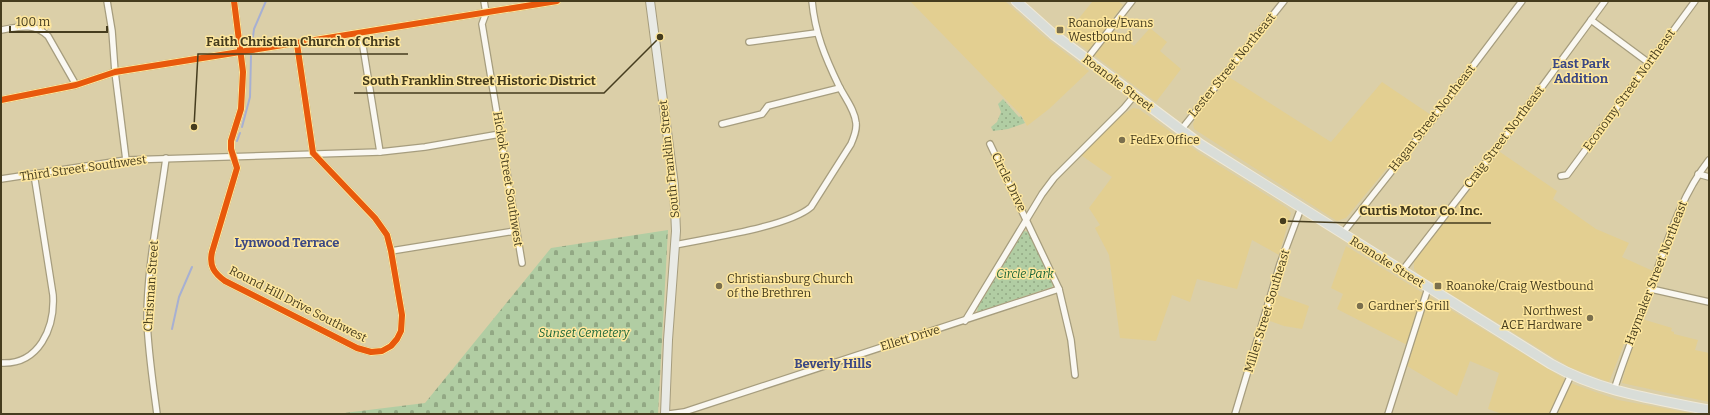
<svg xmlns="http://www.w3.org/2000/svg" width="1710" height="415" font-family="Bitter,serif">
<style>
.built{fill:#e3cf91}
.green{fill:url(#green-dots)}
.cemetery{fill:url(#cemetery-stones)}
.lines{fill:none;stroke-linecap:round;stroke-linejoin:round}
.stream{stroke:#a7b0d2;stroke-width:2}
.minor-casing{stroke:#a69d7e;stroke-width:8}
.secondary-casing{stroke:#a69d7e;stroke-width:10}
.primary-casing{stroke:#efe9d8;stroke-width:11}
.minor{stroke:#faf8f2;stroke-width:5.5}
.secondary{stroke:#e9eae5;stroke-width:8}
.primary{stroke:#d9ddd8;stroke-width:9}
.cycleway-casing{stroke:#fee79e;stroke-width:8}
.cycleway{stroke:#e8590c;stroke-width:6}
.poi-dot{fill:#7a6f4e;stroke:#fee79e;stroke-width:1.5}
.labels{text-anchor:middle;stroke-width:3;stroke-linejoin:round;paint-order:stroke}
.poi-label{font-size:12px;fill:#453c1e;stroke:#fee79e;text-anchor:start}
.street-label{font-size:12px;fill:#453c1e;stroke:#fee79e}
.park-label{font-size:12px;font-style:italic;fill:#1c6639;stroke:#fee79e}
.neighbourhood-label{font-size:13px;font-weight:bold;fill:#3b4884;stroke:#fee79e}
.leader{fill:none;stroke:#453c1e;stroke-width:1.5}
.callout-dot{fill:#453c1e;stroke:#fee79e;stroke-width:1.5}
.callout-label{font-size:13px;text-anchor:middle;font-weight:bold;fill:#453c1e;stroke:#fee79e;stroke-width:3;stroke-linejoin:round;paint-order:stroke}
</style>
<defs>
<pattern id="green-dots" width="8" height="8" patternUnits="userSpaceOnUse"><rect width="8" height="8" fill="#b1cda3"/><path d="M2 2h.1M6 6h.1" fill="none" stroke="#92a884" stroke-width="1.8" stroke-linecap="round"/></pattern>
<pattern id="cemetery-stones" width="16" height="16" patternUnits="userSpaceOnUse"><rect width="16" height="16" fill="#b1cda3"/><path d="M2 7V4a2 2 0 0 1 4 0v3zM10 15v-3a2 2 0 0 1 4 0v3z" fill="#92a884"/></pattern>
</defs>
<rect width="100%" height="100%" fill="#dbcfa8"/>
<g class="built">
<path d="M910,1H1005L1042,35L1089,71L1049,109L1027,126L1022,116Z"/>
<path d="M1093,1H1118L1123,5L1108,25L1134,46L1150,28L1167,42L1160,51L1181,69L1156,102L1066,34Z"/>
<path d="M1229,77L1331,142L1382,82L1431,115L1346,218L1337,221L1194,129L1193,124L1195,119Z"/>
<path d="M1133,108L1139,109L1201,154L1287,208L1291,213L1279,255L1252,240L1237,289L1197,279L1190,302L1172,295L1156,341L1120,338L1109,255L1095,228L1100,225L1089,208L1112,177L1081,155L1121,116Z"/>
<path d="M1500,152L1557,191L1553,199L1596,229L1629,243L1622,257L1653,271L1609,382L1569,367L1418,274L1414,269V262L1426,245Z"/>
<path d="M1346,246L1573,384L1618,400L1696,414H1502L1488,409L1499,373L1470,361L1457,396L1407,366L1413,348L1337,309L1343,294L1331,288Z"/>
<path d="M1275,294L1309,306L1302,329L1284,326L1267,320Z"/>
<path d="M1642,319L1672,328L1671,331L1674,332V334L1698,340L1695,350L1709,353V402L1622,383L1630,350Z"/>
</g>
<g class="green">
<path d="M1003,99L1019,117L1021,116L1025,123L1008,129L993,131L991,127L997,122L1001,112L998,104Z"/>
<path d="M1024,231L1029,232L1054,283L1052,287L977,312L978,307Z"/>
</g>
<path class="cemetery" d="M668,230L658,414H336L425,403L551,248Z"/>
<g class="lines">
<g class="stream">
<path d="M252,45L254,29L266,1"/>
<path d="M242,127L250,97L251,56"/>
<path d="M237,141L240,133"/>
<path d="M172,329L179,297L192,267"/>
</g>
<defs>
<g id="minor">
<path d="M107,1L112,31L115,72L126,160"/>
<path d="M234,1L243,72L241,109L231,141V149L237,168L212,252C209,266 214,273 225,281L357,348L371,352L382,351L391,346L397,339L401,331L402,315L391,251L387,235L375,218L313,153L297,44"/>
<path d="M484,1L486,13L482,24L522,263"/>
<path d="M1591,20L1649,63"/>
<path d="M1,30C19,27 33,22 48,36L76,85"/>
<path d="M361,34L380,152"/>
<path d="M749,42L816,33"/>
<path d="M1086,60L1132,1"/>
<path d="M1,100L76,85L115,72L557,1"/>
<path d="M722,124L762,114L768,106L840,88"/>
<path d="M1181,130L1284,1"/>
<path d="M990,144L1059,289L1071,340L1075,375"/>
<path d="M1698,174L1709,177"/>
<path d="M1561,176L1567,175L1695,1"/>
<path d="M1,179L126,160L380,152L425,147L500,134"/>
<path d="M1342,234L1436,115L1522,1"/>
<path d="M675,245C708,238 788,227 811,207L851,144C854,137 857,130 856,123C855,110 845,98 839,86C825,57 815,33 812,1"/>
<path d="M391,251L515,231"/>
<path d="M1402,271L1500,144L1605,1"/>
<path d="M1651,289L1709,302"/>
<path d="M965,321L1042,194L1054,178L1124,108L1134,96"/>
<path d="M1,363C39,365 55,328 53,295L34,174"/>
<path d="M1614,390C1625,355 1639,322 1651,287C1667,243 1680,197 1709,160"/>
<path d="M157,414C153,383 148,351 147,319C147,266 159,211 166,158"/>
<path d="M669,414L684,412L1059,289"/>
<path d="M1235,414L1280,264L1301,208"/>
<path d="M1388,414L1428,288"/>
<path d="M1553,414L1571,375"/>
</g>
<path id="secondary" d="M650,1L674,185L676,231L668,340L665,414"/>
<path id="primary" d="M1016,1L1053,34L1200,144L1551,364C1600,392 1654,399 1709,410"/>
</defs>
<use href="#minor" class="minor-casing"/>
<use href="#secondary" class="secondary-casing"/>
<use href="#primary" class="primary-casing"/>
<use href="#minor" class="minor"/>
<use href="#secondary" class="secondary"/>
<use href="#primary" class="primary"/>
<defs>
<g id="cycleway">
<path d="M234,1L243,72L241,109L231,141V149L237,168L212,252C209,266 214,273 225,281L357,348L371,352L382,351L391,346L397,339L401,331L402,315L391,251L387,235L375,218L313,153L297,44"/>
<path d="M1,100L76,85L115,72L557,1"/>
</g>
</defs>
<use href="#cycleway" class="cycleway-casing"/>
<use href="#cycleway" class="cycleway"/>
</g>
<g class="poi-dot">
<rect x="1056" y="26" width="8" height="8" rx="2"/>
<circle cx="1122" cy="140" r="4"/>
<circle cx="719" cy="286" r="4"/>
<rect x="1434" y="282" width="8" height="8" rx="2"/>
<circle cx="1360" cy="306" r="4"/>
<circle cx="1590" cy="318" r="4"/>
</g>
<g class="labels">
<g class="poi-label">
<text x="1068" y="27">Roanoke/Evans<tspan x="1068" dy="14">Westbound</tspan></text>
<text x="1130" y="144">FedEx Office</text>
<text x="727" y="283">Christiansburg Church<tspan x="727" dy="14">of the Brethren</tspan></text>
<text x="1446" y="290">Roanoke/Craig Westbound</text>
<text x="1368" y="310">Gardner’s Grill</text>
<text x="1582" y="315" text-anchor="end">Northwest<tspan x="1582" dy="14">ACE Hardware</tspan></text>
</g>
<g class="street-label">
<text transform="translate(1232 65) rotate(-51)" y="4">Lester Street Northeast</text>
<text transform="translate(1118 83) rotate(37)" y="4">Roanoke Street</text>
<text transform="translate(1629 90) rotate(-54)" y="4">Economy Street Northeast</text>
<text transform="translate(1432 118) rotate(-52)" y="4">Hagan Street Northeast</text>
<text transform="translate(1504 137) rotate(-53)" y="4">Craig Street Northeast</text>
<text transform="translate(669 159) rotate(-96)" y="4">South Franklin Street</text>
<text transform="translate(83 168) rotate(-8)" y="4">Third Street Southwest</text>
<text transform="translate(508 179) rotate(81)" y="4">Hickok Street Southwest</text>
<text transform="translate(1009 182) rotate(64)" y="4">Circle Drive</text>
<text transform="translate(1387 262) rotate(32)" y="4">Roanoke Street</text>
<text transform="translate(1656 273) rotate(-69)" y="4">Haymaker Street Northeast</text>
<text transform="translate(151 286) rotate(-86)" y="4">Chrisman Street</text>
<text transform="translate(298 304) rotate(27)" y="4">Round Hill Drive Southwest</text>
<text transform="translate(1267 311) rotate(-73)" y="4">Miller Street Southeast</text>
<text transform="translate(910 338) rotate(-17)" y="4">Ellett Drive</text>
</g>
<g class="park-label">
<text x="1025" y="278">Circle Park</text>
<text x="584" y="337">Sunset Cemetery</text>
</g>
<g class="neighbourhood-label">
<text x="1581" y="68">East Park<tspan x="1581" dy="15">Addition</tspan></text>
<text x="287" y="247">Lynwood Terrace</text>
<text x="833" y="368">Beverly Hills</text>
</g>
</g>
<path class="leader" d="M194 127L198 54H408M660 37L604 93H354M1283 221L1351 223H1491"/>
<g class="callout-dot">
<circle cx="194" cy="127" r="4"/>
<circle cx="660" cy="37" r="4"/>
<circle cx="1283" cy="221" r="4"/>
</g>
<g class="callout-label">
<text x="303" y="46">Faith Christian Church of Christ</text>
<text x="479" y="85">South Franklin Street Historic District</text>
<text x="1421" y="215">Curtis Motor Co. Inc.</text>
</g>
<rect width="1710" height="415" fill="none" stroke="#453c1e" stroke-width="4"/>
<path d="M10 26v6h97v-6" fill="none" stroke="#453c1e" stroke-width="2"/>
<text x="16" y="26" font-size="12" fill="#453c1e" stroke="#fee79e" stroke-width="3" paint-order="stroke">100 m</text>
</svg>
